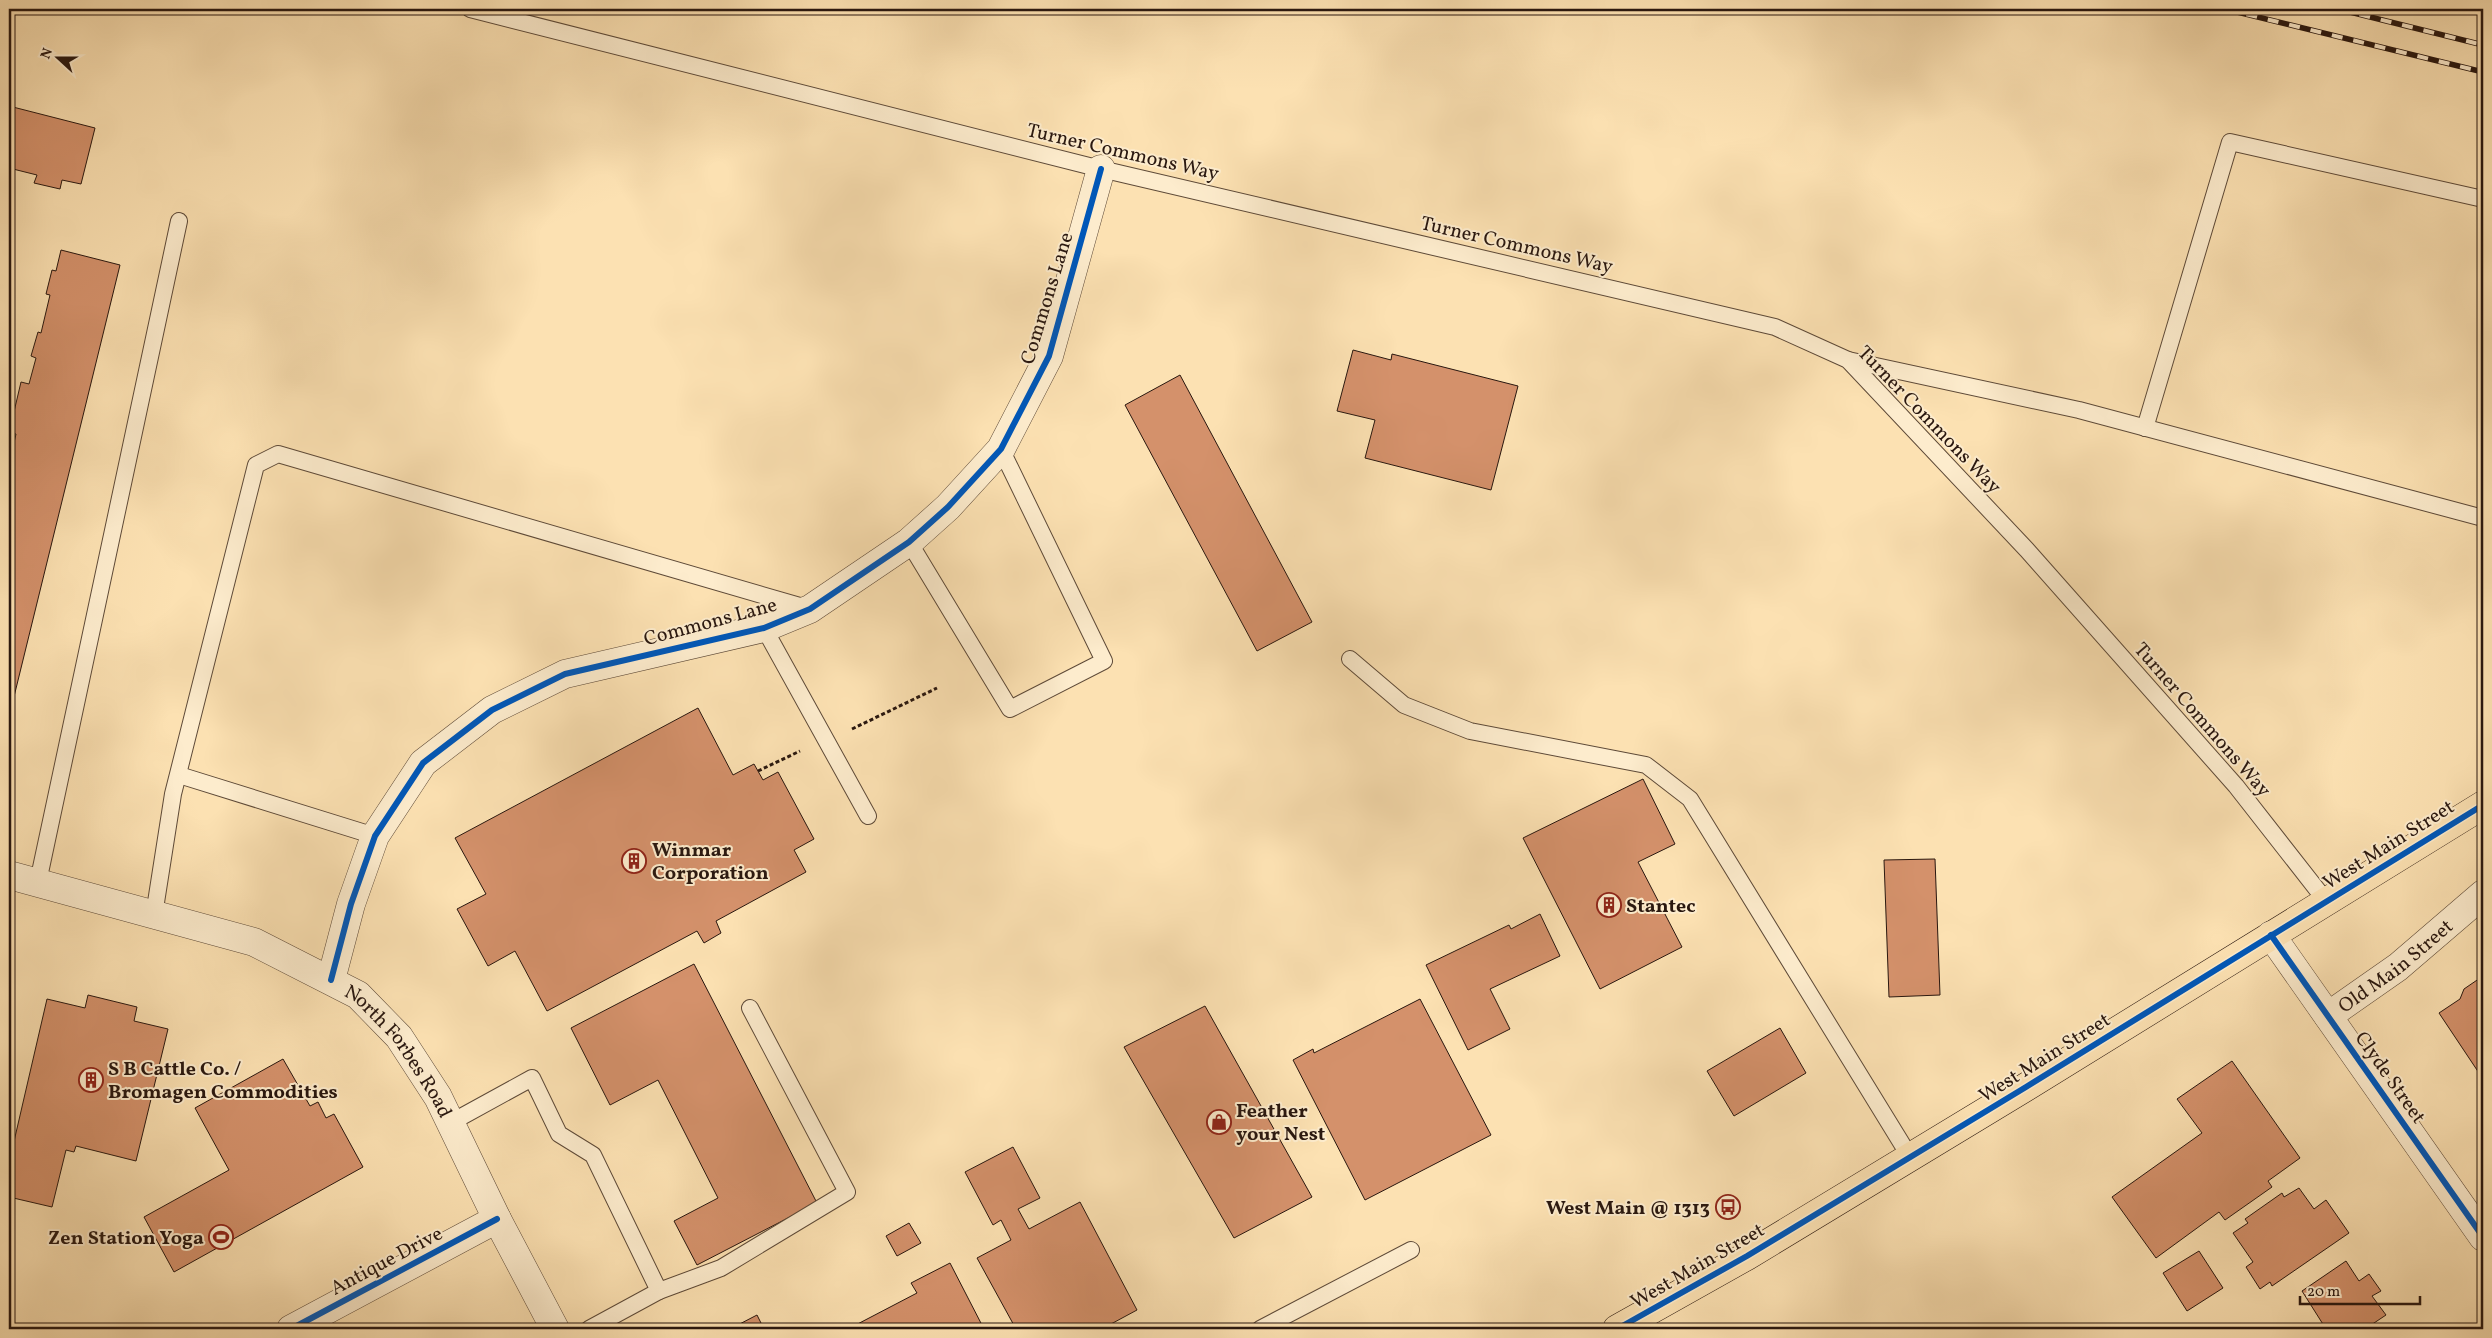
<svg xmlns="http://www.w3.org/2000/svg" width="2492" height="1338" font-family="Vollkorn,serif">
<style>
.building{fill:#d4916b;stroke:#29170f}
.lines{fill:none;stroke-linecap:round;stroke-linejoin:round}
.service-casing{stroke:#5e4a38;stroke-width:18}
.minor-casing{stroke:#5e4a38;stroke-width:29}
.primary-casing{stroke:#29170f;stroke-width:29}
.path{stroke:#29170f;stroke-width:3;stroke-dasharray:4 2.5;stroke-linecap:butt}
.service{stroke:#fdeccd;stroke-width:16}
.minor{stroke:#fdeccd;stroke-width:28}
.primary{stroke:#fce1b2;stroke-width:28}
.rail-casing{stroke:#29170f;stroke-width:5.5}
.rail{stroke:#fdeccd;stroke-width:4;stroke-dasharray:11;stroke-linecap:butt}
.cycleway-casing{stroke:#fdeccd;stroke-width:9}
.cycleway{stroke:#0057b8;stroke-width:6}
.labels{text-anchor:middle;stroke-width:4;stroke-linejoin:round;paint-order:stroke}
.street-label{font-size:20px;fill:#29170f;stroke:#fdeccd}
.poi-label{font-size:20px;font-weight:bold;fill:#29170f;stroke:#fdeccd;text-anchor:start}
</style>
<rect width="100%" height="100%" fill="#fce1b2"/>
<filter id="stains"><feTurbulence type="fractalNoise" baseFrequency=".004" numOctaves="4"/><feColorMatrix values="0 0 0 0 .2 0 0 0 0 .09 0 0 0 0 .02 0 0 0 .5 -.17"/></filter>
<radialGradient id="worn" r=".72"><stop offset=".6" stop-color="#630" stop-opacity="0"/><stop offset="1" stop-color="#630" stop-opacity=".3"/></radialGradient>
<g class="building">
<path d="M9,106L95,128L81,184L62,180L60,189L34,183L37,175L9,168Z"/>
<path d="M61,250L120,265L9,717V455L11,456L16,434L9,433L21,382L29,384L36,358L31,356L38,332L41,333L50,295L46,294L52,270L56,271Z"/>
<path d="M1353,350L1391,360L1392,354L1518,386L1491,490L1365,458L1375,420L1337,411Z"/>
<path d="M1180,375L1312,622L1257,651L1125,405Z"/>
<path d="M698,708L733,775L754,764L763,780L778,772L814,839L794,850L806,872L716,921L721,933L704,943L697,931L547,1011L515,951L488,966L457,909L486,894L455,838Z"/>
<path d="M1643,779L1675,844L1638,862L1682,947L1600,989L1523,838Z"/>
<path d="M1935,859L1940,995L1889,997L1884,860Z"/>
<path d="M1540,914L1560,956L1490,989L1510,1029L1468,1050L1426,965L1509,925L1511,929Z"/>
<path d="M694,964L817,1203L697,1265L674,1221L718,1198L658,1080L610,1105L571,1028Z"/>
<path d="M2483,976V1079L2439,1013L2460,999L2464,989Z"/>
<path d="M88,995L137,1007L134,1021L168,1029L136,1161L76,1146L74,1152L66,1150L52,1207L9,1197V1163L47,999L85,1008Z"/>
<path d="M1420,999L1491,1135L1365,1200L1293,1060L1313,1049L1314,1053Z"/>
<path d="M1205,1006L1312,1197L1234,1238L1124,1047Z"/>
<path d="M1780,1028L1806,1073L1734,1116L1707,1071Z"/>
<path d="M283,1059L310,1106L318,1102L326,1118L334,1114L363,1167L174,1272L144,1217L229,1170L195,1108Z"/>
<path d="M2232,1061L2300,1158L2268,1181L2272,1187L2225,1220L2219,1212L2156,1258L2112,1197L2202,1133L2177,1099Z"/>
<path d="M1013,1147L1040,1198L1018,1209L1029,1229L1080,1202L1137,1310L1111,1324L1114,1329H1016L977,1258L1011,1240L1001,1220L993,1225L965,1172Z"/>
<path d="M2299,1188L2314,1209L2326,1200L2349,1233L2272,1286L2270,1282L2260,1289L2246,1267L2253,1262L2233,1233L2248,1223L2245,1219L2282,1193L2284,1197Z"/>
<path d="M909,1223L921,1243L897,1256L886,1236Z"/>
<path d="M2199,1251L2223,1288L2187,1311L2163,1273Z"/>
<path d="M2346,1261L2359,1281L2369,1274L2381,1291L2372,1296L2386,1315L2365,1329H2326L2302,1291Z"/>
<path d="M950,1263L984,1329H848L917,1293L911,1283Z"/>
<path d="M757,1315L764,1329H730Z"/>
</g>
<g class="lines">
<defs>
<g id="service">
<path d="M470,9L1101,169L1775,327L1848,360L2027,550L2236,786L2326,901"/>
<path d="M1848,360L2079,410L2483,518"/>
<path d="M2145,428L2230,142L2483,199"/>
<path d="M909,542L1010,709L1104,661L1001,449"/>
<path d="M764,628L868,816"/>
<path d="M1350,659L1404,705L1470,731L1646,765L1690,799L1910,1157"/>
<path d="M179,775L375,836"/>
<path d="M38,882L179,221"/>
<path d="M154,915L173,794L256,465L278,454L810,609"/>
<path d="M450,1123L532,1078L559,1134L593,1155L659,1291L589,1329"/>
<path d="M659,1291L721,1268L847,1192L750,1008"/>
<path d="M1260,1329L1411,1250"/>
</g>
<g id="minor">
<path id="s1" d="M9,875L254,942L358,995L399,1037L438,1097L497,1219L555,1329"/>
<path d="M2271,935L2483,1237"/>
<path d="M331,980L351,904L375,836L423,763L492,710L565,674L764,628L810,609L909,542L948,507L1001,449L1049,356L1101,169"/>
<path id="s2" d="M2328,1016L2398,967L2483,894"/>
<path d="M291,1329L497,1219"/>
</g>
<path id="primary" d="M1617,1329L1747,1256L2026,1087L2483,805"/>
</defs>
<use href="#service" class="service-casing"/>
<use href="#minor" class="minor-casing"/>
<use href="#primary" class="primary-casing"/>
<g class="path">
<path d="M852,729L937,688"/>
<path d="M758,771L800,751"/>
</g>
<use href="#service" class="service"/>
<use href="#minor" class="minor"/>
<use href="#primary" class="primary"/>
<defs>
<g id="rail">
<path d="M2225,9L2483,72"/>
<path d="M2338,9L2483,45"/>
</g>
</defs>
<use href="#rail" class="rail-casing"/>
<use href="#rail" class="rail"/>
<defs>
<g id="cycleway">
<path d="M2271,935L2483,1237"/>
<path d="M331,980L351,904L375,836L423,763L492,710L565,674L764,628L810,609L909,542L948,507L1001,449L1049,356L1101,169"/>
<path d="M291,1329L497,1219"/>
<path d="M1617,1329L1747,1256L2026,1087L2483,805"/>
</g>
</defs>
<use href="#cycleway" class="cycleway-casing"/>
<use href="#cycleway" class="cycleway"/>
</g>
<defs>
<symbol id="building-ring" viewBox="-11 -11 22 22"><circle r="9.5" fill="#fdeccd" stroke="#8f2418" stroke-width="1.5"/><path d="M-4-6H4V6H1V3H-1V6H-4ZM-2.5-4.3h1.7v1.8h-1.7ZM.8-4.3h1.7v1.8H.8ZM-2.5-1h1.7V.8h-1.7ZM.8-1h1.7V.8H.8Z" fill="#8f2418"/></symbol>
<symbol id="shop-ring" viewBox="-11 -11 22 22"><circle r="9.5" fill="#fdeccd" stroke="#8f2418" stroke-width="1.5"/><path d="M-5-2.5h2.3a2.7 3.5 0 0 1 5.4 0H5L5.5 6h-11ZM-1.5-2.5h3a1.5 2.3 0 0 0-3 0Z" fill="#8f2418"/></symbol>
<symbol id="bus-ring" viewBox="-11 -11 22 22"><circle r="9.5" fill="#fdeccd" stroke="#8f2418" stroke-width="1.5"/><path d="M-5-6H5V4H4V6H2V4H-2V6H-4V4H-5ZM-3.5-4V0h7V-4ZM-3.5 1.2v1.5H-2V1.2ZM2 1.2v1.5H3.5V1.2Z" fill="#8f2418"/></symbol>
<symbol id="stadium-ring" viewBox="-11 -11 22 22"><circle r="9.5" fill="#fdeccd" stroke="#8f2418" stroke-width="1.5"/><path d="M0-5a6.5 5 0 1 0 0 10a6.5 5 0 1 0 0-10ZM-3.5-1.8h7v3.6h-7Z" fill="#8f2418"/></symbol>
</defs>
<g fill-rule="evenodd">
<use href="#building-ring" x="620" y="847" width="28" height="28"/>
<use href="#building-ring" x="1595" y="891" width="28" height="28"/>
<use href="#building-ring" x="77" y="1066" width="28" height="28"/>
<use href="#shop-ring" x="1205" y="1108" width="28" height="28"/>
<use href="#bus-ring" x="1714" y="1193" width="28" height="28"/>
<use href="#stadium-ring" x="207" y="1223" width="28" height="28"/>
</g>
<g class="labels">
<g class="street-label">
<text transform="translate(1123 151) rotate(13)" y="7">Turner Commons Way</text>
<text transform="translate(1517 244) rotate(13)" y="7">Turner Commons Way</text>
<text transform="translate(1046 298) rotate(-73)" y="7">Commons Lane</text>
<text transform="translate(1930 419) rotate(46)" y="7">Turner Commons Way</text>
<text transform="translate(710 621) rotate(-15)" y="7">Commons Lane</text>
<text transform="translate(2203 719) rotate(49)" y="7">Turner Commons Way</text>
<text transform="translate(2388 844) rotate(-32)" y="7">West Main Street</text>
<text dy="7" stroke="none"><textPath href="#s2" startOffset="84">Old Main Street</textPath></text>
<text dy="7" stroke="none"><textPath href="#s1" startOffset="440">North Forbes Road</textPath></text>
<text transform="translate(2044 1057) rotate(-32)" y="7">West Main Street</text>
<text transform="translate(2391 1077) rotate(55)" y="7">Clyde Street</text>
<text transform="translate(386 1260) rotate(-28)" y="7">Antique Drive</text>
<text transform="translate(1697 1265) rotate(-30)" y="7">West Main Street</text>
</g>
<g class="poi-label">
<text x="652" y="856">Winmar<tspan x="652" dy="23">Corporation</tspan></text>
<text x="1626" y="912">Stantec</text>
<text x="108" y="1075">S B Cattle Co. /<tspan x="108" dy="23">Bromagen Commodities</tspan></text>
<text x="1236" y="1117">Feather<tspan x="1236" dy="23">your Nest</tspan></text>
<text x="1710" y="1214" text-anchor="end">West Main @ 1313</text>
<text x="204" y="1244" text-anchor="end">Zen Station Yoga</text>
</g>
</g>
<rect width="2492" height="1338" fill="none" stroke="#fce1b2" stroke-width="30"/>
<rect x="10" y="10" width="2472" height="1318" fill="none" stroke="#29170f" stroke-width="2.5"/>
<rect x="15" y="15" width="2462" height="1308" fill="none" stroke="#29170f"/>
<g transform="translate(58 58) rotate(291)" stroke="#fdeccd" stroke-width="4" paint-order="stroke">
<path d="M0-4L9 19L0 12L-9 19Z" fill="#29170f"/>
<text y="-8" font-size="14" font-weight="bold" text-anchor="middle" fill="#29170f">N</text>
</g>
<path d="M2300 1296v8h120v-8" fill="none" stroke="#29170f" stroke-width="2.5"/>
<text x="2307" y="1296" font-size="15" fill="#29170f" stroke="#fdeccd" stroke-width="4" paint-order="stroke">20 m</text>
<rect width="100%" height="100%" filter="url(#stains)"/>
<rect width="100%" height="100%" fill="url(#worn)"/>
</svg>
